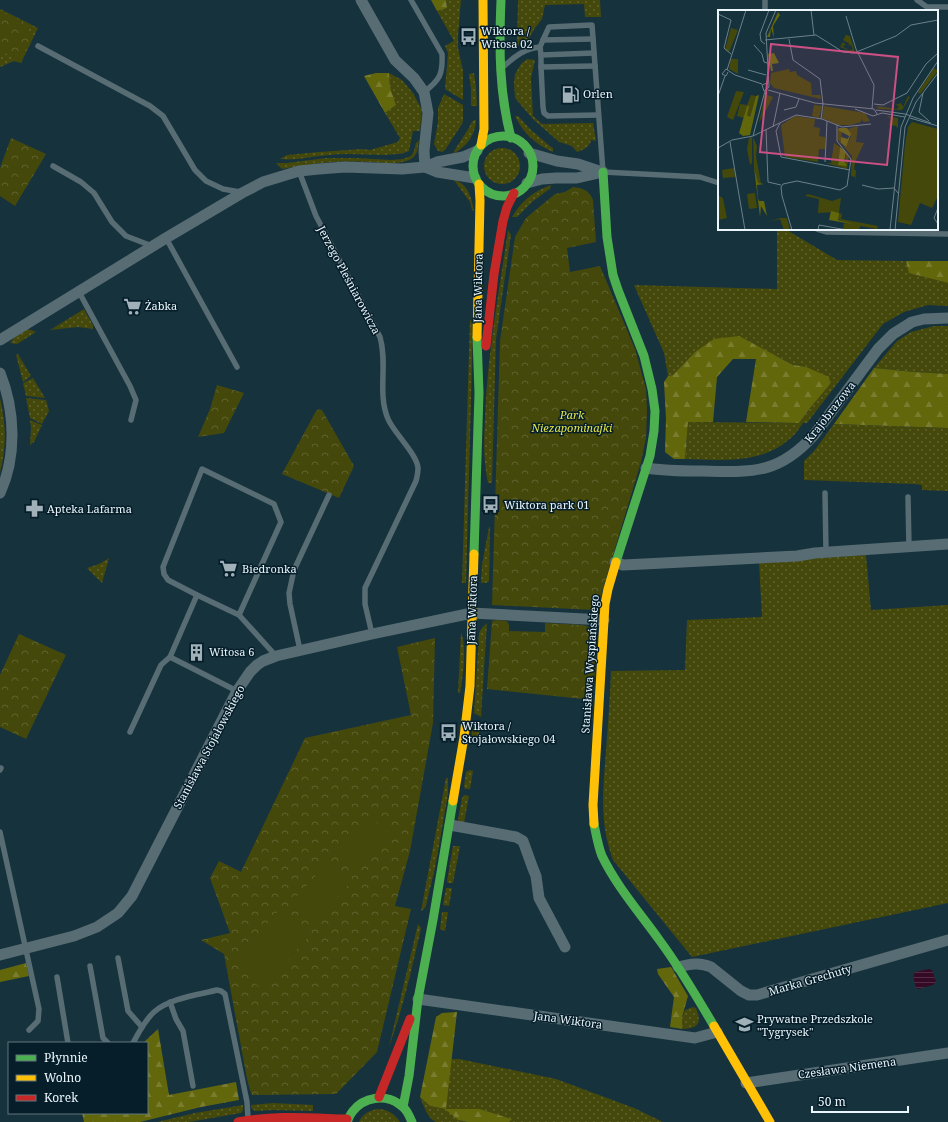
<svg xmlns="http://www.w3.org/2000/svg" width="948" height="1122" font-family="'Noto Serif',serif">
<style>
.grass{fill:url(#grass-dots)}
.forest{fill:url(#forest-firs)}
.park{fill:url(#park-crowns)}
.pitch{fill:#45480b}
.water{fill:url(#water-rules)}
.lines{fill:none;stroke-linecap:round;stroke-linejoin:round}
.lane{stroke:#586c74;stroke-width:5.5}
.street{stroke:#586c74;stroke-width:11}
.fast{stroke:#4caf50;stroke-width:9}
.slow{stroke:#ffc107;stroke-width:9}
.jam{stroke:#c62828;stroke-width:9}
.labels{text-anchor:middle;stroke-width:3;stroke-linejoin:round;paint-order:stroke}
.poi-label{font-size:11px;fill:#ebf6fc;stroke:#051e29;text-anchor:start}
.street-label{font-size:11px;fill:#ebf6fc;stroke:#051e29}
.park-label{font-size:11px;font-style:italic;fill:#e5e649;stroke:#051e29}
.inset-road{fill:none;stroke:#6b8089;stroke-width:1}
.view{fill:#cc5083;fill-opacity:0.15;stroke:#cc5083;stroke-width:2}
.inset-edge{fill:none;stroke:#ebf6fc;stroke-width:2}
</style>
<defs>
<pattern id="grass-dots" width="8" height="8" patternUnits="userSpaceOnUse"><rect width="8" height="8" fill="#45480b"/><path d="M2 2h.1M6 6h.1" fill="none" stroke="#60632f" stroke-width="1.8" stroke-linecap="round"/></pattern>
<pattern id="forest-firs" width="22" height="20" patternUnits="userSpaceOnUse"><rect width="22" height="20" fill="#63670c"/><path d="M5 1l3.5 6h-7zM16 11l3.5 6h-7z" fill="#7a7d30"/></pattern>
<pattern id="park-crowns" width="20" height="18" patternUnits="userSpaceOnUse"><rect width="20" height="18" fill="#45480b"/><path d="M2 6a3 3 0 1 1 6 0M12 15a3 3 0 1 1 6 0" fill="none" stroke="#60632f"/></pattern>
<pattern id="water-rules" width="6" height="5" patternUnits="userSpaceOnUse"><rect width="6" height="5" fill="#350a25"/><path d="M0 2.5h6" fill="none" stroke="#522e46"/></pattern>
</defs>
<rect width="100%" height="100%" fill="#16323d"/>
<g class="grass">
<path d="M446,0H461L458,35V48L463,71V100L445,89L448,53L445,46L454,41L437,11L447,8Z"/>
<path d="M518,0H600L601,17H585L584,4L545,5L542,19L535,28L528,40L521,47L517,44Z"/>
<path d="M0,9L38,28L21,63L14,61L0,67Z"/>
<path d="M527,59L535,60L531,78L533,116L542,124L593,123L596,141L591,140C590,147 583,150 577,152L572,146L559,142L533,119L515,98L514,83L515,74L521,64Z"/>
<path d="M389,73L402,80L413,93L422,110L420,131H413L409,151C401,155 393,154 385,155C366,155 348,153 329,155C314,156 295,161 280,159L287,155L319,152L362,149L370,150L398,142L400,138L385,113L396,105L390,87Z"/>
<path d="M474,73L476,87L477,106H471V88L469,74Z"/>
<path d="M444,94L463,105V121L462,124L445,150L442,152L438,151L434,144L438,122V108Z"/>
<path d="M515,116H518L531,130L551,147L553,148V152C535,144 523,133 515,116Z"/>
<path d="M474,120H476C475,136 467,146 453,154C457,145 462,139 467,131C470,127 470,123 474,120Z"/>
<path d="M419,140C418,147 418,155 411,159C405,163 394,163 387,163C369,162 352,161 334,162C317,163 299,166 282,169L276,163H287L326,158H355L391,160L403,159L411,156L414,151L416,143Z"/>
<circle cx="502" cy="166" r="18"/>
<path d="M454,180C468,183 472,199 474,211L472,210L470,202Z"/>
<path d="M551,185L550,189L548,190L532,202L517,217H512C521,201 534,191 551,185Z"/>
<path d="M777,229H785L837,260L906,261L910,273L948,283V306L928,305L904,312L883,324L807,423H803C800,427 797,432 794,435C764,465 723,460 685,459L688,422L799,423L810,408L806,367L793,365L775,355L695,352L673,375L668,376L664,353L634,285L777,289Z"/>
<path d="M508,230L511,235L496,339L492,483H488C483,460 484,442 485,419C487,356 499,293 508,230Z"/>
<path d="M84,309L93,325V329L78,327L50,330Z"/>
<path d="M470,319L473,325L466,583H462Z"/>
<path d="M934,326H948V374L914,372L874,368L897,341L911,332Z"/>
<path d="M28,329L36,332L17,344L10,343L15,337Z"/>
<path d="M18,354L31,376L23,382L16,355Z"/>
<path d="M33,378L45,398L26,396L23,383Z"/>
<path d="M0,398C6,425 7,445 0,472Z"/>
<path d="M26,398L46,400L49,411L42,424L30,418Z"/>
<path d="M30,420L42,425L34,442L30,445L31,428Z"/>
<path d="M834,424L948,428V491L922,490V485L914,484L804,480V461L814,451Z"/>
<path d="M489,527H490L489,581L486,583H481L482,565Z"/>
<path d="M866,555L871,610L948,605V903L692,957L613,860C599,822 603,790 606,751C608,724 610,698 611,671L685,670L687,620L762,617L759,562Z"/>
<path d="M109,558L102,583L87,568L99,564Z"/>
<path d="M487,623L481,717L474,713L479,633L482,628Z"/>
<path d="M461,632C467,648 463,676 460,693H458Z"/>
<path d="M481,722L478,741L471,738L473,724Z"/>
<path d="M470,770L473,771L470,789H465L464,786L466,772Z"/>
<path d="M446,778H448V794L435,868L426,905L424,909L421,911Z"/>
<path d="M464,795L469,796L464,823L458,821V820L462,798Z"/>
<path d="M453,846H460L453,883H448L447,881Z"/>
<path d="M446,888H452L449,906L443,905Z"/>
<path d="M442,912H448L445,931L440,929Z"/>
<path d="M418,924L421,928C412,968 403,1008 389,1047Z"/>
<path d="M693,1007L696,1008C702,1023 699,1029 682,1029V1017L685,1010Z"/>
<path d="M451,1059H459L556,1079L634,1108L663,1122H509L511,1119L480,1109H446L458,1120L468,1122H436C427,1118 424,1106 420,1097L430,1106L445,1109Z"/>
<path d="M273,1103L313,1105V1111L273,1110L255,1111L251,1108V1105Z"/>
<path d="M243,1105V1110L241,1113L189,1122H157L195,1113Z"/>
<path d="M377,1109C387,1109 394,1113 400,1122H359C362,1114 369,1111 377,1109Z"/>
</g>
<g class="forest">
<path d="M431,0H446L447,8L437,11Z"/>
<path d="M376,73H389L390,87L396,105L385,113L364,76Z"/>
<path d="M906,261H948V283L909,273Z"/>
<path d="M739,336L793,365L806,367L829,377L830,384L810,408L799,423L746,422L756,359H733L717,377L713,422H688L685,459H674L665,452L666,419L664,382L668,376L673,375L695,352L714,339Z"/>
<path d="M874,368L914,372L948,374V428L834,424Z"/>
<path d="M26,963L29,976L0,982V970Z"/>
<path d="M671,967L688,996L682,1017V1029L670,1027L674,997L658,974L657,969Z"/>
<path d="M457,1012L446,1109H480L512,1119L509,1122H468L458,1120L445,1109L430,1106L420,1097L436,1017L442,1013Z"/>
<path d="M158,1029L169,1095L236,1082L239,1100L201,1107L140,1122H84L82,1113H147V1043H143Z"/>
</g>
<g class="park">
<path d="M0,11L26,23L32,38L20,60L0,51Z"/>
<path d="M11,138L46,154L15,206L0,196V168Z"/>
<path d="M573,187C583,188 589,190 593,200L596,242L567,248L570,272L600,266L635,349L646,389L647,410L646,438L641,462L598,605L594,610L492,605L500,341L515,237L526,218L555,194L565,192Z"/>
<path d="M217,385L244,393L224,433L198,437L210,409Z"/>
<path d="M319,409L322,410L354,466L339,498L282,474L316,411Z"/>
<path d="M498,620L507,621L509,625V631L545,632V623L583,625C591,627 594,631 597,638L593,700L487,689L492,621Z"/>
<path d="M19,634L66,655L26,739L0,727V675Z"/>
<path d="M435,638L433,723L410,851L395,906L411,909L377,1052L336,1094L252,1095L250,1090L247,1079L224,954L201,940L230,933L210,878L219,861L241,872L305,738L411,715L397,647Z"/>
</g>
<g class="pitch">
<path d="M370,817L389,833L359,868L340,851Z"/>
<path d="M326,864L349,884L313,924L290,904Z"/>
<path d="M277,912L308,937L261,989L235,963Z"/>
</g>
<path class="water" d="M929,969L932,970L936,982L933,985L918,989L916,988C915,983 912,977 915,972Z"/>
<g class="lines">
<g class="lane">
<path d="M411,0L442,54C443,74 440,80 424,92"/>
<path d="M917,0L927,7H948"/>
<path d="M765,11V0"/>
<path d="M593,39L543,40L540,47L541,55L594,53"/>
<path d="M543,40L549,27L592,25L603,172L700,177L719,183"/>
<path d="M38,46L150,106L163,116L195,170L206,181L223,189L240,192"/>
<path d="M541,55V67L595,66"/>
<path d="M503,67C514,57 525,48 540,47"/>
<path d="M541,67L543,107L544,113L548,116L598,115"/>
<path d="M53,166L81,182L94,193L112,222L126,236L152,246"/>
<path d="M299,171L316,216L380,337C388,364 377,393 388,419C394,433 417,454 418,468C418,472 417,477 416,481L365,588V604L372,634"/>
<path d="M817,229L827,232L948,234"/>
<path d="M166,238L237,367"/>
<path d="M79,292L130,386L136,400L131,420"/>
<path d="M825,493L826,552"/>
<path d="M908,497L909,547"/>
<path d="M239,615L281,522L274,504L202,469L163,567L164,574L168,580L197,595L239,615L276,656"/>
<path d="M300,650L290,604L289,593L294,570L329,495"/>
<path d="M170,657L197,595"/>
<path d="M130,732L161,665L170,657L237,691"/>
<path d="M0,770L1,768"/>
<path d="M0,832L39,1009L38,1021L29,1030"/>
<path d="M118,958L128,1011L142,1027"/>
<path d="M90,966L103,1038L108,1043"/>
<path d="M57,977L68,1043"/>
<path d="M170,1002L176,1019L183,1031L193,1086"/>
<path d="M133,1043C139,1032 145,1020 154,1012C170,998 198,995 217,990L221,991L225,994L247,1102L248,1118"/>
</g>
<g class="street">
<path d="M361,0L395,60L414,78L424,92L428,113L424,151L425,167"/>
<path d="M529,153L557,161L578,164L602,172"/>
<path d="M425,167L437,172L475,178"/>
<path d="M527,183L542,179L556,178H577L603,172"/>
<path d="M0,340L166,238L242,193L263,182L299,171L319,169L345,167L402,169L425,167L437,162L463,157L477,151"/>
<path d="M0,373C15,410 17,456 0,493"/>
<path d="M646,468C665,471 683,471 702,471C752,472 778,475 814,435L878,349L893,334L912,322L924,319L948,318"/>
<path d="M615,562L623,565L644,564L797,556L815,553L948,544"/>
<path d="M450,825L516,837L523,841L532,866L536,876L539,898L565,947"/>
<path d="M0,955L74,936L97,927L118,913L132,896L237,691L250,672L257,665L263,661L276,656L372,634L472,613L604,620"/>
<path d="M678,967C690,964 700,962 711,967L741,991L749,995H757L948,940"/>
<path d="M418,999L695,1038L717,1032"/>
<path d="M746,1083L948,1053"/>
</g>
<g class="fast">
<path d="M501,0C499,48 499,92 511,138"/>
<circle cx="503" cy="166" r="30"/>
<path d="M603,172L607,237L613,275L618,290L644,356L652,389L655,411L654,431L650,456L616,562"/>
<path d="M474,554L479,393L477,337"/>
<path d="M594,824C596,834 598,846 602,856C617,887 640,913 660,941C680,968 697,997 714,1026"/>
<path d="M403,1107L409,1076L418,999L433,920L453,801"/>
<path d="M347,1122C349,1118 350,1114 353,1111C364,1097 385,1094 399,1104C406,1108 409,1115 412,1122"/>
</g>
<g class="slow">
<path d="M481,145L484,129L483,0"/>
<path d="M477,337L480,201L479,184"/>
<path d="M453,801L464,737L470,686L474,554"/>
<path d="M594,824L593,805L605,604L608,589L616,562"/>
<path d="M714,1026L770,1122"/>
</g>
<g class="jam">
<path d="M486,346L494,274L503,221L507,207L514,193"/>
<path d="M379,1097L410,1019"/>
<path d="M238,1122C274,1115 310,1118 347,1119"/>
</g>
</g>
<defs>
<symbol id="bus-bare" viewBox="-9 -9 18 18"><path d="M-5-6H5V4H4V6H2V4H-2V6H-4V4H-5ZM-3.5-4V0h7V-4ZM-3.5 1.2v1.5H-2V1.2ZM2 1.2v1.5H3.5V1.2Z" fill="#a0b1b9" stroke="#051e29" stroke-width="2.5" paint-order="stroke"/></symbol>
<symbol id="fuel-bare" viewBox="-9 -9 18 18"><path d="M-5.5-6h7V0h2V4h1.3V-2.5L3-4.5l.8-.8L6-3V5H2.5V1h-1V6h-7ZM-4.2-4.7v3.2H.2V-4.7Z" fill="#a0b1b9" stroke="#051e29" stroke-width="2.5" paint-order="stroke"/></symbol>
<symbol id="supermarket-bare" viewBox="-9 -9 18 18"><path d="M-6-5.5h2.5l.6 2H6L4.5 2H-2.5L-4.4-4H-6ZM-1.5 3.2a1.3 1.3 0 1 0 .1 0ZM3 3.2a1.3 1.3 0 1 0 .1 0Z" fill="#a0b1b9" stroke="#051e29" stroke-width="2.5" paint-order="stroke"/></symbol>
<symbol id="pharmacy-bare" viewBox="-9 -9 18 18"><path d="M-2-6h4v4h4v4h-4v4h-4v-4h-4v-4h4Z" fill="#a0b1b9" stroke="#051e29" stroke-width="2.5" paint-order="stroke"/></symbol>
<symbol id="building-bare" viewBox="-9 -9 18 18"><path d="M-4-6H4V6H1V3H-1V6H-4ZM-2.5-4.3h1.7v1.8h-1.7ZM.8-4.3h1.7v1.8H.8ZM-2.5-1h1.7V.8h-1.7ZM.8-1h1.7V.8H.8Z" fill="#a0b1b9" stroke="#051e29" stroke-width="2.5" paint-order="stroke"/></symbol>
<symbol id="school-bare" viewBox="-9 -9 18 18"><path d="M0-5L7-2L0 1L-7-2ZM-4 1L0 2.5L4 1V4Q0 6-4 4Z" fill="#a0b1b9" stroke="#051e29" stroke-width="2.5" paint-order="stroke"/></symbol>
</defs>
<g fill-rule="evenodd">
<use href="#bus-bare" x="456" y="24" width="25" height="25"/>
<use href="#fuel-bare" x="558" y="82" width="25" height="25"/>
<use href="#supermarket-bare" x="120" y="294" width="25" height="25"/>
<use href="#bus-bare" x="478" y="492" width="25" height="25"/>
<use href="#pharmacy-bare" x="22" y="496" width="25" height="25"/>
<use href="#supermarket-bare" x="216" y="556" width="25" height="25"/>
<use href="#building-bare" x="184" y="640" width="25" height="25"/>
<use href="#bus-bare" x="436" y="720" width="25" height="25"/>
<use href="#school-bare" x="732" y="1012" width="25" height="25"/>
</g>
<g class="labels">
<g class="poi-label">
<text x="481" y="35">Wiktora /<tspan x="481" dy="13">Witosa 02</tspan></text>
<text x="583" y="98">Orlen</text>
<text x="145" y="310">Żabka</text>
<text x="504" y="509">Wiktora park 01</text>
<text x="47" y="513">Apteka Lafarma</text>
<text x="242" y="573">Biedronka</text>
<text x="209" y="656">Witosa 6</text>
<text x="462" y="730">Wiktora /<tspan x="462" dy="13">Stojałowskiego 04</tspan></text>
<text x="757" y="1023">Prywatne Przedszkole<tspan x="757" dy="13">"Tygrysek"</tspan></text>
</g>
<g class="street-label">
<text transform="translate(349 280) rotate(62)" y="4">Jerzego Pleśniarowicza</text>
<text transform="translate(478 288) rotate(-89)" y="4">Jana Wiktora</text>
<text transform="translate(830 412) rotate(-52)" y="4">Krajobrazowa</text>
<text transform="translate(472 610) rotate(-88)" y="4">Jana Wiktora</text>
<text transform="translate(590 664) rotate(-86)" y="4">Stanisława Wyspiańskiego</text>
<text transform="translate(209 747) rotate(-62)" y="4">Stanisława Stojałowskiego</text>
<text transform="translate(810 980) rotate(-16)" y="4">Marka Grechuty</text>
<text transform="translate(568 1020) rotate(8)" y="4">Jana Wiktora</text>
<text transform="translate(847 1068) rotate(-8)" y="4">Czesława Niemena</text>
</g>
<g class="park-label">
<text x="572" y="419">Park<tspan x="572" dy="13">Niezapominajki</tspan></text>
</g>
</g>
<g transform="translate(718 10)">
<rect width="220" height="220" fill="#16323d"/>
<path d="M13,18L20,20L11,42L7,40ZM128,25L132,26L137,42L133,43L121,39L130,42H135L122,37L125,32L128,35L124,36L131,40L135,39L133,35L129,36L132,34L125,30ZM13,49H20V64L11,59ZM216,58L220,61L202,84L200,82ZM18,81L26,82L15,110L9,107ZM51,82L49,85L55,87L41,113L47,84ZM33,85L38,86L32,107L29,105V96L26,108L19,106L22,94L29,95ZM190,86L192,87L184,100L161,99L158,96L179,99L181,96L177,95L183,93L185,97ZM77,106L97,109L96,117L102,118L101,126L107,127V139H101L100,152L67,147L63,115ZM169,106L180,108V118L178,116L171,115L173,109ZM140,116L138,132L146,133L137,152L136,160H138L137,173V167L133,166L134,146L120,130V120H124L123,133L127,137L133,127L130,119ZM34,127V153L32,155L29,139L31,128ZM35,127L39,136L38,146L43,174L40,173L36,157ZM116,133L122,137L120,155L127,153L128,142L131,145L129,159L108,153H113ZM0,153L1,186L5,188L9,208L0,210ZM16,158L17,167L5,168L4,160ZM37,183L39,198L31,199L29,184ZM90,184L114,191L123,188L121,203L124,204L123,209L160,216L159,219L142,216L141,220L125,219L126,213L130,214L120,209L119,202L100,203L101,189L87,186ZM62,208H69L72,220H66L62,209L50,212Z" fill="#45480b"/>
<path d="M60,2L62,5L55,16L56,28L53,18L52,27H49ZM56,43L61,53L54,54L55,61H53L50,44ZM41,85L32,125L25,126L21,123L29,96H31L29,105L32,107L38,86ZM121,118H129L133,124L128,137L123,133V127L130,129L131,126L120,120ZM122,137L128,142L126,151L129,156L120,155ZM36,157L40,173L46,174L39,175L40,188L41,191H46L49,206L43,196L42,207ZM113,201L121,203L120,210L134,214L111,210Z" fill="#63670c"/>
<path d="M71,59L72,62L78,61L79,65L93,73L94,85H102L103,89L56,78L52,73L53,63ZM96,95L104,96L101,108L94,106ZM106,96L147,103L152,111L146,112L143,109V112L133,115H120L104,108ZM194,112L220,119V186L214,198L202,193L193,215L180,212L187,135L190,117Z" fill="#45480b"/>
<path class="inset-road" d="M93,0L96,25M0,4L13,10L6,38L13,44M128,6L138,39M71,29L75,50L102,69L105,94L103,109M47,30L98,25L125,42L136,43L178,26L193,15L220,10M47,34L43,31L42,24L51,0M36,35L44,44L46,52L49,53M138,39L156,75L154,99M9,60L28,0M30,60L48,65M10,62L8,66L4,64L8,59L17,65L44,74M49,73L44,75L46,81L51,77L48,23L58,0M50,80L97,93L156,99L159,104M205,83L201,102L211,111M0,86L7,66M156,94L165,95L189,83L208,54L220,43M137,99L155,106L164,103L187,107M66,100L78,97L81,89M158,100L187,104L213,113M192,108L220,116M62,113L58,121L63,147L132,160M55,117L62,83M48,119L50,172L63,175M35,126L47,81M12,132L27,220M0,138L14,130L35,126L78,105L104,109L124,117L153,114M107,152L109,111M144,175L160,179L176,178L180,183M220,198L216,208L220,214M74,220L64,186L63,177L65,174L79,171L122,180L129,176L133,149L119,131V115M100,220L101,215L129,220M172,220L183,117L195,88L220,51M177,220L187,117L198,92L220,63"/>
<path class="view" d="M53,34L180,47L169,155L42,142Z"/>
<rect width="220" height="220" class="inset-edge"/>
</g>
<rect x="8" y="1042" width="140" height="72" fill="#051e29" stroke="#61747d"/>
<rect x="16" y="1055" width="20" height="6" fill="#4caf50" stroke="#61747d"/>
<text x="44" y="1062" font-size="12" fill="#ebf6fc">Płynnie</text>
<rect x="16" y="1075" width="20" height="6" fill="#ffc107" stroke="#61747d"/>
<text x="44" y="1082" font-size="12" fill="#ebf6fc">Wolno</text>
<rect x="16" y="1095" width="20" height="6" fill="#c62828" stroke="#61747d"/>
<text x="44" y="1102" font-size="12" fill="#ebf6fc">Korek</text>
<path d="M812 1106v6h96v-6" fill="none" stroke="#ebf6fc" stroke-width="2"/>
<text x="818" y="1106" font-size="12" fill="#ebf6fc" stroke="#051e29" stroke-width="3" paint-order="stroke">50 m</text>
</svg>
